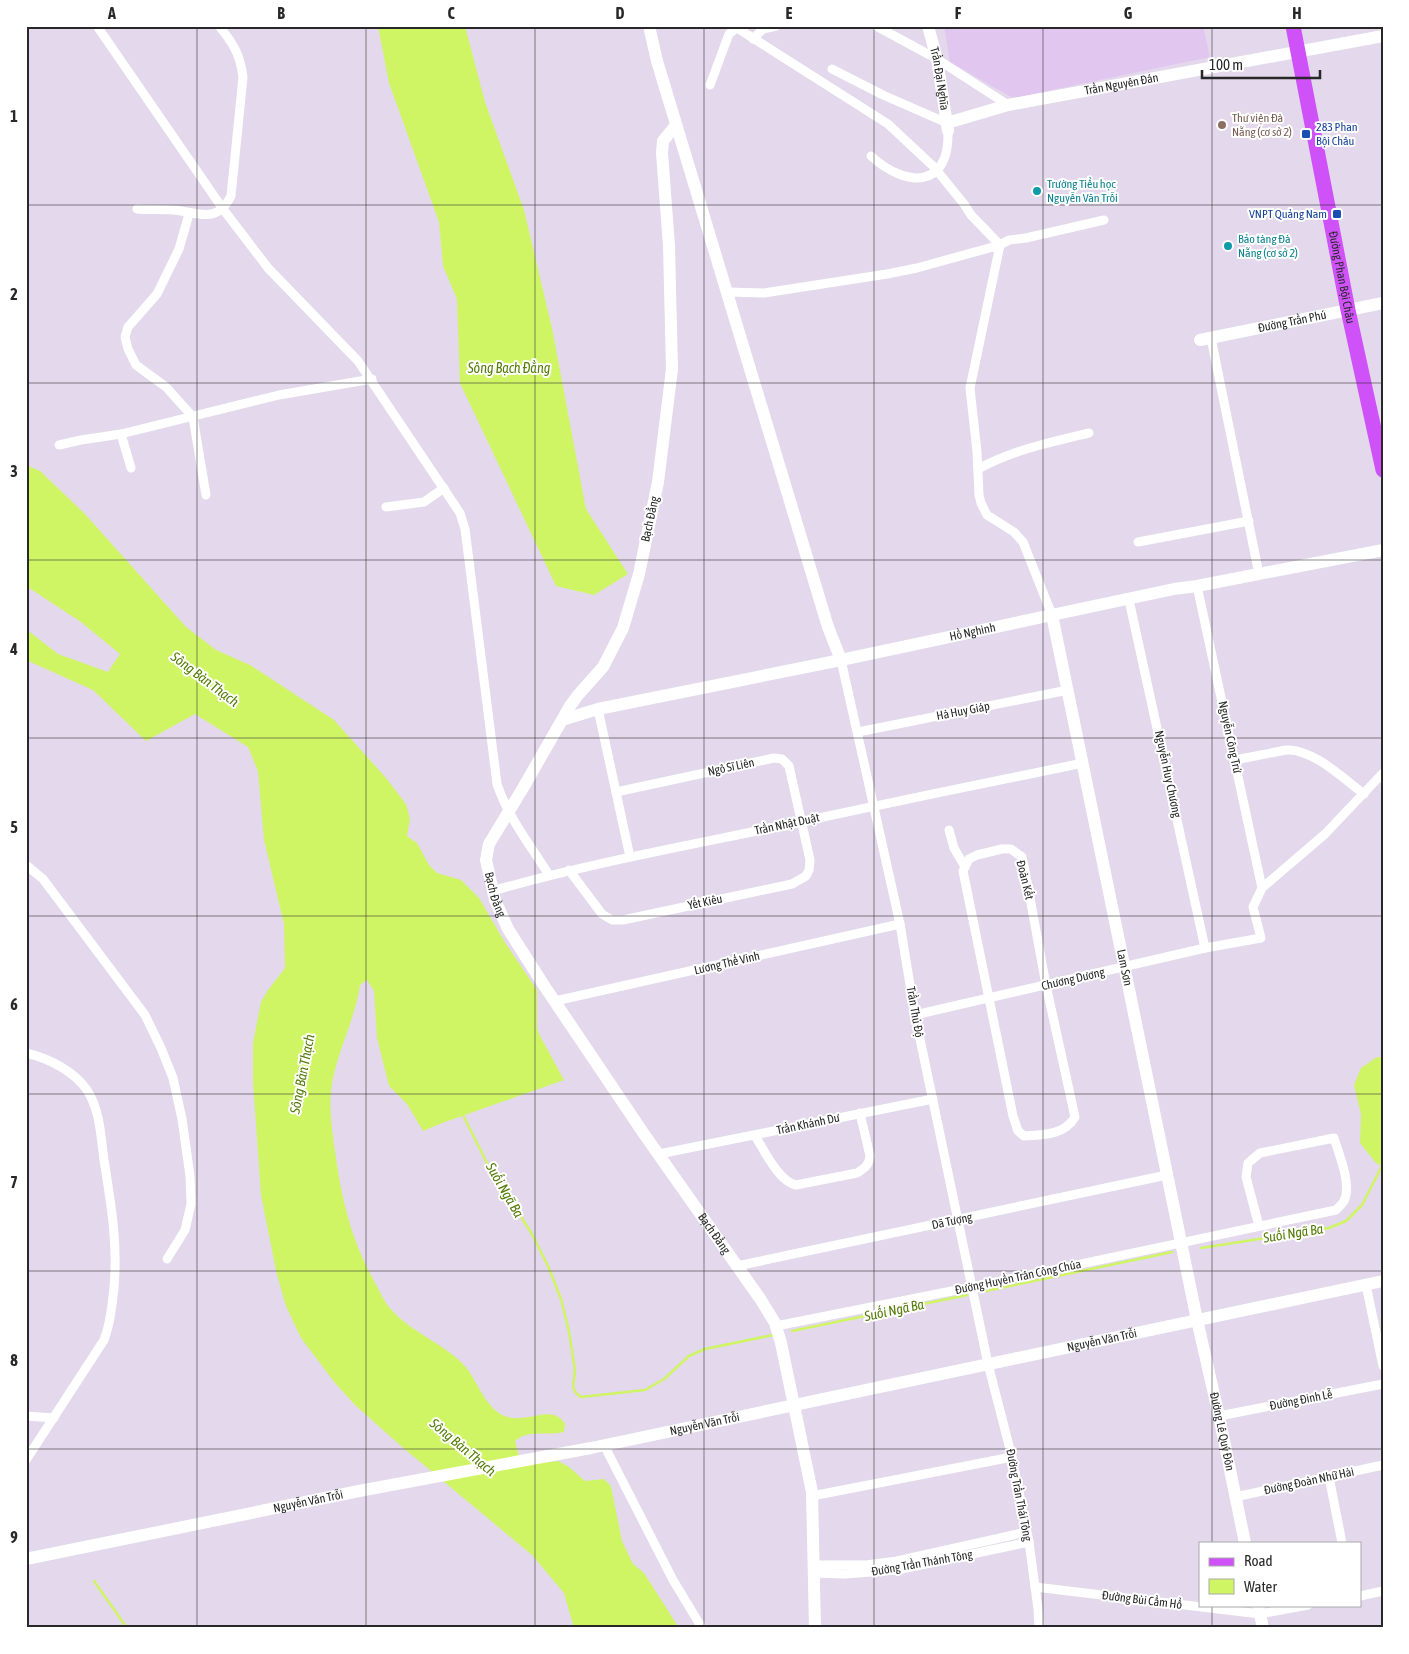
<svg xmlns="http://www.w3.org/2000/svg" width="1409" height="1654" font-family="'Asap Condensed',sans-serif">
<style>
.education{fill:#e1c6ef}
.water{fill:#d0f564}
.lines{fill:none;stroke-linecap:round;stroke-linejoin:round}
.stream{stroke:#d0f564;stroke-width:2.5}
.street{stroke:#fff;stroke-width:9}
.secondary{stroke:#fff;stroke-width:12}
.primary{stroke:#cf51f8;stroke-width:15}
.grid{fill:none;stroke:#282828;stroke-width:1;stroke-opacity:0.55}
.education-dot{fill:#8d6e63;stroke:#fff;stroke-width:2}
.transit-dot{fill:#1a4fb4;stroke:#fff;stroke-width:2}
.culture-dot{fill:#0f9aa8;stroke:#fff;stroke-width:2}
.labels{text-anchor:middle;stroke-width:4;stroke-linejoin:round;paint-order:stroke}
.street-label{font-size:12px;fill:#282828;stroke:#fff}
.education-label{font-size:12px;fill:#785e54;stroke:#fff;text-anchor:start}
.transit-label{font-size:12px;fill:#164399;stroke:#fff;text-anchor:start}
.culture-label{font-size:12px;fill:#0d838f;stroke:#fff;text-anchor:start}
.water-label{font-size:14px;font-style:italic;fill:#557c09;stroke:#fff}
.neatline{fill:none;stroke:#282828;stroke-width:2}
.grid-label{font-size:16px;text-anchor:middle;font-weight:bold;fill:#282828}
</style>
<rect width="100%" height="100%" fill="#e3d8ec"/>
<path class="education" d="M944,26H1203L1210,57L1013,98L950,62Z"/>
<g class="water">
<path d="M378,26H465L485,102L524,210L552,328L586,509L628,574L594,595L556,586L460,383L457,299L443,266L439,222L389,83Z"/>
<path d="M26,465L40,471L85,514L186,627L216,650L250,665L334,720L386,778L406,804L410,819L407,836L417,843L429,865L437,873L461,880L479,898L504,941L537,990V1028L539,1034L564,1080L442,1123L423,1131L407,1104L389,1086L377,1038L374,991L367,980L360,985C355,1021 335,1055 331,1091C329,1108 332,1127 334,1144C341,1195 349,1235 374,1281C379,1289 383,1300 389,1307C409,1331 439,1341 461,1362C474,1374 479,1393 491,1406C517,1436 549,1398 565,1424L564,1432C548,1436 528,1429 515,1441L521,1465L558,1461L569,1467L585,1481L604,1479L611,1486L622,1541L633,1564L644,1573L679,1628H574L564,1593L532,1555L401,1446L356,1406L335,1383L301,1338L286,1306L277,1275L261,1195L253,1082V1043L261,1002L268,990L285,968L284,924L264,840L258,771L248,747L195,714L146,741L93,690L26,660V629L58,654L108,672L120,654L81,622L26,586Z"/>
<path d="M1377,1057L1383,1058V1167L1376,1163L1360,1143L1361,1114L1354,1085L1361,1068Z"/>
</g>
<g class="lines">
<g class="stream">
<path d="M462,1113L488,1165L532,1234L548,1266L561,1299L569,1332L575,1370L573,1387L576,1393L581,1397L645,1390L664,1379L689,1356L705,1349L773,1335"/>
<path d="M1201,1248L1329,1228L1346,1221L1362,1205L1383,1164"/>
<path d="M986,1291L1172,1252"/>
<path d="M792,1331L967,1295"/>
<path d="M94,1581L127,1628"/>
</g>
<g class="street">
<path d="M97,26L223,209L268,268L358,361L460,513L465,529L497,784C508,817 530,845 549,875"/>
<path d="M734,26L888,124L934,167L964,204L971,215L1000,245L1009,240L1026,238L1104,220"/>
<path d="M876,26L937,59L1008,105"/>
<path d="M753,39L763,29L776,26"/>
<path d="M832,69L883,95L947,123"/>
<path d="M710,85L729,34L736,28"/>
<path d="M871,156C906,188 950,189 948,131"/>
<path d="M137,209C149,210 161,209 172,210C196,211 216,226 231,196L243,77C240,54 233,43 219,26"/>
<path d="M189,214L179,249L157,294L128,327L125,337L128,349L136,365L166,387L193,417L206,495"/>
<path d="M727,292L764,293L887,274L917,268L1000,245L970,388L977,452L979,495L981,503L987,515L1014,532L1023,542L1052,615"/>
<path d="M1211,338L1259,574"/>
<path d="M121,434L131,468"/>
<path d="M59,445L81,440L121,434L279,395L372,379"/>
<path d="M978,469C1013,450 1051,442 1089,433"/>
<path d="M386,507L424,502L444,488"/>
<path d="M1138,542L1249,521"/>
<path d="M1197,586L1262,888"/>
<path d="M1129,600L1205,948"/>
<path d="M841,660L900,924L915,1015L988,1364L1012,1457L1029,1542L1038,1609L1039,1628"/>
<path d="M598,709L630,857"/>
<path d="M858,732L1068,690"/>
<path d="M1235,760L1286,750C1312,748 1344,779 1364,794"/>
<path d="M949,830L954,848L965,867"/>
<path d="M1002,849H1011L1022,857L1025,871L1046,985L1075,1117C1065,1135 1043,1135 1024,1136L1018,1131L1013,1116L963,871L969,859L977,855Z"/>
<path d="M26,865L43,879L145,1015L161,1048L173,1078L182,1119L190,1176L191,1204L185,1230L167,1259"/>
<path d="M569,870L602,914L612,920H623L792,884L806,876L809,870L810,860L789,766L782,759L774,758L616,792"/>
<path d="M492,891C580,866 669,849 757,831C866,808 974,785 1083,763"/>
<path d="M555,1001L900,924"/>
<path d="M915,1015L1205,948L1261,938L1253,907L1262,888L1325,834L1382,774"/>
<path d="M26,1053C48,1058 74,1071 87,1090C100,1110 101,1137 104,1160C111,1204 118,1243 114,1288C112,1306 110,1324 104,1340L26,1460"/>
<path d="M755,1136C765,1151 778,1181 796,1185L857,1173C865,1168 869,1165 870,1156L860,1113"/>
<path d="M659,1154L933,1099"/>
<path d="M737,1266L1167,1175"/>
<path d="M1366,1285L1383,1366"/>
<path d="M776,1326L972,1287L1336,1210C1339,1207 1342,1204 1344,1201C1352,1185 1339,1154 1334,1138L1260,1153L1248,1163L1246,1177L1259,1226"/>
<path d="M26,1416L54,1418"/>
<path d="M1219,1416L1383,1384"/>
<path d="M604,1445L673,1580L702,1628"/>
<path d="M1329,1477L1342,1543"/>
<path d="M812,1496L1012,1457"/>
<path d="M1235,1497L1383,1465"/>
<path d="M813,1565H866L897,1561L1026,1532"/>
<path d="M814,1573L844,1574L897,1570L1029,1542"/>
<path d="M1035,1587L1260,1614L1308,1605"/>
<path d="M1360,1596L1383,1591"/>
</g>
<g class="secondary">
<path d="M649,26L657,61L828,627L841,660"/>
<path id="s1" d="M928,26L937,59L948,131"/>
<path id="s2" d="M947,123L1008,105L1383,36"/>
<path id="s3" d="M676,125L663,141L662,153L669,246L672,369L658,482L639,574L623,628L603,667L578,695L570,706L523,788L489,844L486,860L495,900L508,929L545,987L644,1134L761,1300L775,1323L781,1343L812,1492L815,1628"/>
<path id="s4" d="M1200,340L1383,303"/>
<path id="s5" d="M1052,615L1197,1320L1219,1416L1245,1543"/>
<path id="s6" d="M562,720L598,709L841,660L1174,589L1197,586L1383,550"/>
<path id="s7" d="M26,1559L359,1491L591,1448L1383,1281"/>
<path d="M1258,1605L1263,1628"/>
</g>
<path class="primary" id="s8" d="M1293,26L1348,310L1383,470"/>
</g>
<path class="grid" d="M197,26V1628M366,26V1628M535,26V1628M704,26V1628M874,26V1628M1043,26V1628M1212,26V1543M26,205H1383M26,383H1383M26,560H1383M26,738H1383M26,916H1383M26,1094H1383M26,1271H1383M26,1449H1383M1212,1605V1628"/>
<circle class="education-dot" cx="1222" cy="125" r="5"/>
<g class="transit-dot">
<rect x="1301" y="129" width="10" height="10" rx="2.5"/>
<rect x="1332" y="209" width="10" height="10" rx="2.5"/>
</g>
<g class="culture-dot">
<circle cx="1037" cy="191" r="5"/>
<circle cx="1228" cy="246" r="5"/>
</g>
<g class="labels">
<g class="street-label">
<text dy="4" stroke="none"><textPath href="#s1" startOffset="54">Trần Đại Nghĩa</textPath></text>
<text dy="4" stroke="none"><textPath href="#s2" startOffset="179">Trần Nguyên Đán</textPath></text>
<text dy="4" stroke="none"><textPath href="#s8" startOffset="256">Đường Phan Bội Châu</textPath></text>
<text dy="4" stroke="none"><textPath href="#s4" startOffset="94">Đường Trần Phú</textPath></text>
<text transform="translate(650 519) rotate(-78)" y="4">Bạch Đằng</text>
<text dy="4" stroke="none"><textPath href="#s6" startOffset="420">Hồ Nghinh</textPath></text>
<text transform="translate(963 711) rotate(-11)" y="4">Hà Huy Giáp</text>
<text transform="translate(1230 737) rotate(78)" y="4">Nguyễn Công Trứ</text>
<text transform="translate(731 767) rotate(-12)" y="4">Ngô Sĩ Liên</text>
<text transform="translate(1168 774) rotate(78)" y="4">Nguyễn Huy Chương</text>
<text transform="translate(787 824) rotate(-12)" y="4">Trần Nhật Duật</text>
<text transform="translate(1025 880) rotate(76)" y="4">Đoàn Kết</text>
<text dy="4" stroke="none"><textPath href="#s3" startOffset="820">Bạch Đằng</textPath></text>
<text transform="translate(705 902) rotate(-12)" y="4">Yết Kiêu</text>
<text transform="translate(727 963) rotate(-13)" y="4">Lương Thế Vinh</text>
<text dy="4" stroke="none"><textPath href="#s5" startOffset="360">Lam Sơn</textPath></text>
<text transform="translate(1073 979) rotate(-13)" y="4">Chương Dương</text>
<text transform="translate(915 1012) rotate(80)" y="4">Trần Thủ Độ</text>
<text transform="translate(808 1124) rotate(-12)" y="4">Trần Khánh Dư</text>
<text transform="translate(952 1221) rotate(-12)" y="4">Dã Tượng</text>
<text dy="4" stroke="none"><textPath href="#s3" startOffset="1225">Bạch Đằng</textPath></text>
<text transform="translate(1018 1277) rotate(-12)" y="4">Đường Huyền Trân Công Chúa</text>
<text dy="4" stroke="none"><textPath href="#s7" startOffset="1098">Nguyễn Văn Trỗi</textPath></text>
<text transform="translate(1301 1400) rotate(-11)" y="4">Đường Đinh Lễ</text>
<text dy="4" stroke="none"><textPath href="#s7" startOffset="692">Nguyễn Văn Trỗi</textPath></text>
<text dy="4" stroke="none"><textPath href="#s5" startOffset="834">Đường Lê Quý Đôn</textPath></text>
<text transform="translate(1309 1481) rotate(-12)" y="4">Đường Đoàn Nhữ Hài</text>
<text transform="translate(1019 1495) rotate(79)" y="4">Đường Trần Thái Tông</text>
<text dy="4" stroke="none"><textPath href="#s7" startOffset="288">Nguyễn Văn Trỗi</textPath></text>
<text transform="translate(922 1563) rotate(-10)" y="4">Đường Trần Thánh Tông</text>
<text transform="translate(1142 1600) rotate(7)" y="4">Đường Bùi Cầm Hổ</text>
</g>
<g class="education-label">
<text x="1232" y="122">Thư viện Đà<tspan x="1232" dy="14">Nẵng (cơ sở 2)</tspan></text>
</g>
<g class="transit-label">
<text x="1316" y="131">283 Phan<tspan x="1316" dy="14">Bội Châu</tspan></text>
<text x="1327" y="218" text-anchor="end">VNPT Quảng Nam</text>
</g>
<g class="culture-label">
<text x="1047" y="188">Trường Tiểu học<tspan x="1047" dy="14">Nguyễn Văn Trỗi</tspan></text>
<text x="1238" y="243">Bảo tàng Đà<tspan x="1238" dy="14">Nẵng (cơ sở 2)</tspan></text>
</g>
<g class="water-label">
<text x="509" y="373">Sông Bạch Đằng</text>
<text transform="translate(205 679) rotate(37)" y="5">Sông Bàn Thạch</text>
<text transform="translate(302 1074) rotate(-79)" y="5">Sông Bàn Thạch</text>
<text transform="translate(505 1190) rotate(60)" y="5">Suối Ngã Ba</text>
<text transform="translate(1293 1233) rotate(-9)" y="5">Suối Ngã Ba</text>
<text transform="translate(894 1310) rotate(-12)" y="5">Suối Ngã Ba</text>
<text transform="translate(463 1447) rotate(40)" y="5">Sông Bàn Thạch</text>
</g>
</g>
<rect width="1409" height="1654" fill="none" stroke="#ffffff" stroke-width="55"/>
<rect x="1199" y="1542" width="162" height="65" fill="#ffffff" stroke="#a9a9a9"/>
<rect x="1209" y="1558" width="25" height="8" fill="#cf51f8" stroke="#a9a9a9"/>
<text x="1244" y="1566" font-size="15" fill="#282828">Road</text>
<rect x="1209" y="1579" width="25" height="15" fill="#d0f564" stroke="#a9a9a9"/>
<text x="1244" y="1592" font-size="15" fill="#282828">Water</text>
<path d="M1202 70v8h118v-8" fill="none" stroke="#282828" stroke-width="2.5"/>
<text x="1209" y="70" font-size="15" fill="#282828" stroke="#ffffff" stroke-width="4" paint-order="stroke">100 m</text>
<rect x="28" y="28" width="1354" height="1598" class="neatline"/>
<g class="grid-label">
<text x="112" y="19">A</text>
<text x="281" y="19">B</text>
<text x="451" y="19">C</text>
<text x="620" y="19">D</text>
<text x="789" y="19">E</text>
<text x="958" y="19">F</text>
<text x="1128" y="19">G</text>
<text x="1297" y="19">H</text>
<text x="14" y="122">1</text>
<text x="14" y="300">2</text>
<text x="14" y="477">3</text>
<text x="14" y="655">4</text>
<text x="14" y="833">5</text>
<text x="14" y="1010">6</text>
<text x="14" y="1188">7</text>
<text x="14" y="1366">8</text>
<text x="14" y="1543">9</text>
</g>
</svg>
